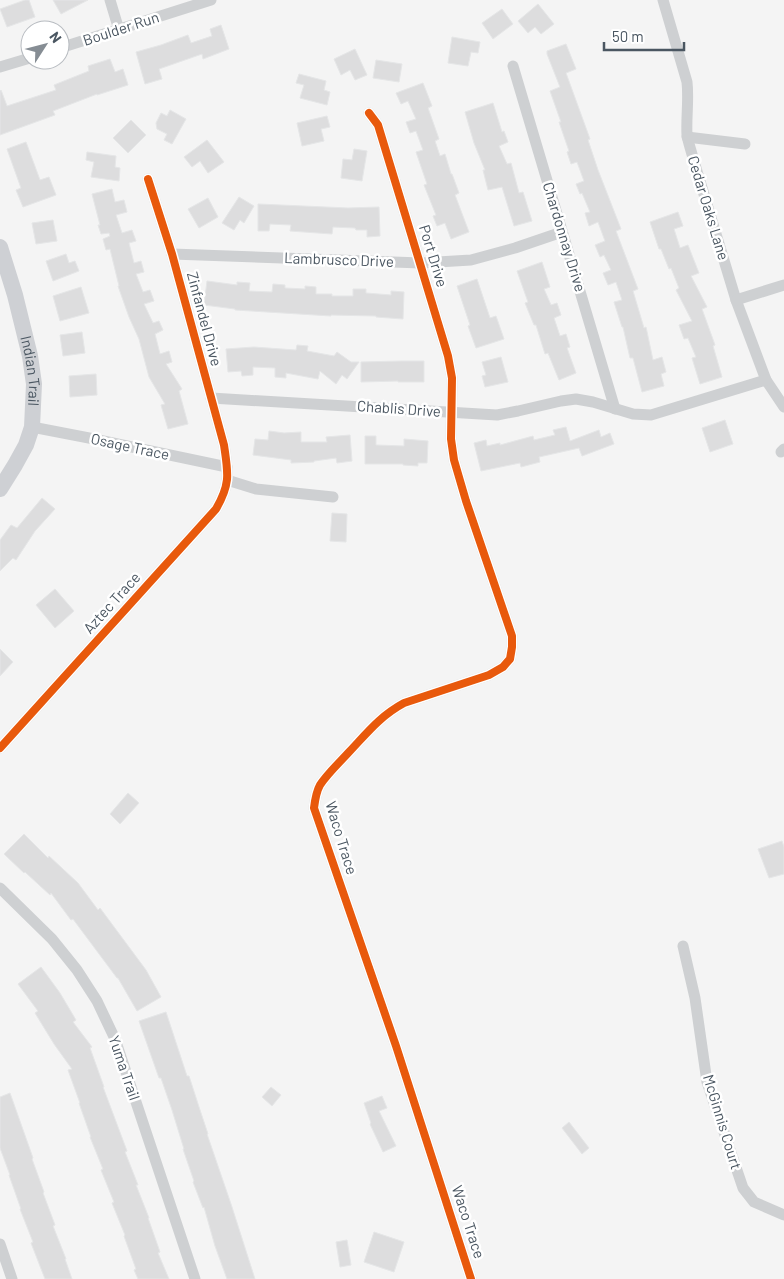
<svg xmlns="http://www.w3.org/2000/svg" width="784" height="1279" font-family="Barlow,sans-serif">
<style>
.building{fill:#ddddde;stroke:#e5e6e7}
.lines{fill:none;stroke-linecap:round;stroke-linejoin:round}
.street{stroke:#ced0d2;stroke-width:11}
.secondary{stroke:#ced0d4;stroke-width:16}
.cycleway-casing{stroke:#fff;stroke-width:11}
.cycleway{stroke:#e8590c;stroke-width:8}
.labels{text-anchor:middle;stroke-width:5;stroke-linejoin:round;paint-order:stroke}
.street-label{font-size:15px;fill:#4a5661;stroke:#fff}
</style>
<rect width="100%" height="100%" fill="#f4f4f4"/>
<g class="building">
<path d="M25,0H29L35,17L7,27L0,9Z"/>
<path d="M53,0H88L61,14Z"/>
<path d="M538,4L554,24L541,34L535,27L528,33L518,21Z"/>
<path d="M502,9L513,24L493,39L482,23Z"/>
<path d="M221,25L229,49L203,59L202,54L159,69L162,79L145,84L136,52L161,45L188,35L191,43L212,36L210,29Z"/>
<path d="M452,37L480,42L478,53L471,52L468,66L448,63Z"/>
<path d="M566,44L576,69L566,73L590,139L588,140L598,170L621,229L616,231L638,289L633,291L644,328L646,327L653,360L662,357L666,372L661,374L664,386L642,392L633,358H630L623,327H622L614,302L622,300L616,282L608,285L603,273L611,270L604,255L600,257L595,245L605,241L598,222L589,226L585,213L590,212L582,193L580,194L576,184L584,181L577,162L571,164L567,152L569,151L559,122H561L550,91L560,87L547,54V51Z"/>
<path d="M355,49L367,75L355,80L350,70L341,75L334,59Z"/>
<path d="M110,59L115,72L123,69L128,85L97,95V94L53,111L55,115L0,135V91L1,90L7,106L56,90L54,85L89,71L88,66Z"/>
<path d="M376,60L402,64L399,82L373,78Z"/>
<path d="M299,74L326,81L324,90L330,92L327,105L300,98L304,85L296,83Z"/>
<path d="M423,83L432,106L428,108L439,139L435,141L440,156L445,154L451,174H452L459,193L455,195L469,232L451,239L445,223L437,226L433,216L436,215L424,185L427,184L416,152L423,150L416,131L410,133L406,122L416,119L408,101L401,104L396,93Z"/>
<path d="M493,103L502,132L504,131L508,142L499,146L507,164L511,163L519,193L523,192L532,221L514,226L502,187L488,190L483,170H485L474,143L465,112Z"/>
<path d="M170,110L186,119L172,144L164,140L167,134L157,129L156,123L161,113L167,116Z"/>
<path d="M327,116L330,127L321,129L324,141L302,146L297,123Z"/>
<path d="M131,120L146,135L128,153L113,138Z"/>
<path d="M207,140L224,162L208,173L200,161L192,167L184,157Z"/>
<path d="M26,142L40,180L49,177L56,195L23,207L16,190L21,188L7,149Z"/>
<path d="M354,149L367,151L362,181L341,178L343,159L352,160Z"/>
<path d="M87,152L116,156L115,167L120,168L119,181L91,177L94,162L86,160Z"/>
<path d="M112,189L115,202L124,200L127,212L116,215L122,233L132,230L136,241L129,243L134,263L141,261L144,272L136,274L143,292L150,290L154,301L144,304L153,323L159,321L163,330L155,334L160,354L169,351L172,362L166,364L182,389L179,391L188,424L168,429L161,405L165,404L149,377L139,339L129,317L118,286H119L110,249L106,250L103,239L110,236L109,233L101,234L98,225H100L92,194Z"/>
<path d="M239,197L254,206L244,223L240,220L234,230L222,223Z"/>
<path d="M208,198L218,217L199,228L188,209Z"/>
<path d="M258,204L348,208L379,207L380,236L367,237V230H356L355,228L333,227L332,234L290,231L291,225L270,224L269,231H258Z"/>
<path d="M678,212L683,226L674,229L680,248L688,245L699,273L691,276L707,307L702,309L715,345L713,346L722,377L700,384L692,358L696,357L688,338L684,339L679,325L692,321L676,290L679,288L671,268L669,269L661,249H659L650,222Z"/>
<path d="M53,220L57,241L36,244L32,223Z"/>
<path d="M66,254L69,263L75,261L79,271L53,281L46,261Z"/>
<path d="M542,262L550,287L544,289L551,305L557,303L561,315L554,318L560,336L566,334L570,347L567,348L576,373L559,380L548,353L545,354L536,325H534L525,303L528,302L517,271Z"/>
<path d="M477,279L490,318L496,316L504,339L476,348L468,326L470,325L457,286Z"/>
<path d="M207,281L237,285V282L250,283L249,291L272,292L273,284L285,285V288L305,289V286L316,287V294H332V296H353V289H366V293L391,295V291L404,292L403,319L376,317V316L331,315V316L235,310V309L204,305Z"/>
<path d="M81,287L89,313L60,321L53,296Z"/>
<path d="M82,332L85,353L63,356L60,335Z"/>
<path d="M297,345L308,346L307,351L334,356L337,352L351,362H359L347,379L342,375L336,384L320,371L318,379L286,373V378L275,377V368L253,367V375L242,376L241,371L228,372L226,349L254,347L296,350Z"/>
<path d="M501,357L508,382L485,387L482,376L486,375L482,362Z"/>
<path d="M402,361H424V382H398V381L361,382V362Z"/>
<path d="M96,374L97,395L70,397L69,376Z"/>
<path d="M725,420L733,444L710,452L702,428Z"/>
<path d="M566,427L570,441L599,430L601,437L610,433L614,444L582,456L579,448L539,457L540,462L521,467L520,463L481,471L474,443L486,440L487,446L500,443V445L533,436L534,440L555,435L553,430Z"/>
<path d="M269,431L284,433L301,432V442H327L326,437L350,435L352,461L337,463L336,458L314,461V462L291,463V460L253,455L255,439L268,440Z"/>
<path d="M365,436H376V445L404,446V439L428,441L427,463H418V466L403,465V464H365Z"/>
<path d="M42,498L55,509L35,531L16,560L13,558L0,571V540L11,525L17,528Z"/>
<path d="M332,513L347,514L346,542L330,541Z"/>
<path d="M55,589L74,611L55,628L36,605Z"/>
<path d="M0,649L13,662L0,676Z"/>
<path d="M128,793L139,803L120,824L110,814Z"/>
<path d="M24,834L48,858L49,856L78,883L98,910L100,908L146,970L161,997L137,1011L118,978H117L73,919L71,920L51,893L50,895L25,872L24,873L4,854Z"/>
<path d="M782,841L784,847V874L769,878L758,849Z"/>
<path d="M41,967L60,993L76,1020L73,1022L92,1047L90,1048L104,1087H103L127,1151L125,1152L138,1185H136L149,1218H148L160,1252L158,1253L169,1279H138L134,1270L136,1269L124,1236L125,1235L112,1203L114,1202L101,1170L103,1169L90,1137H91L79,1103H80L68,1070L72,1069L54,1044L35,1013L38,1011L18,984Z"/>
<path d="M166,1012L187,1076H189L199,1107L208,1134H207L232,1207L255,1279H227L215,1246L204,1207L203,1208L193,1182L194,1181L183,1149H184L172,1110L161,1078H159L139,1021Z"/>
<path d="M271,1087L281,1095L272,1106L262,1097Z"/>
<path d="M10,1093L33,1158L32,1159L44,1192L43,1193L55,1225L53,1226L66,1259H65L72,1279H45L31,1243L33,1242L20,1209H21L9,1175H10L0,1148V1097Z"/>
<path d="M382,1096L387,1108L379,1111L396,1146L383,1152L370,1124L371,1123L364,1103Z"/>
<path d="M569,1122L589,1148L582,1154L562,1128Z"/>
<path d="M374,1232L404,1242L394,1272L364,1262Z"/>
<path d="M347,1240L351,1265L340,1267L336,1242Z"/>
</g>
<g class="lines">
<g class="street">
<path d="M110,0L119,30"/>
<path d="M663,0L687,82C689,100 686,117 687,135C688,142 691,150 693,158L736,300L766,380L784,407"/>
<path d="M60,48L211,0"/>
<path d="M513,66L615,409"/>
<path d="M0,67L30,58"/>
<path d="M369,113L378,125L448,356L452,378L451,439L454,460L466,501L512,636V647L510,659L503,667L489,675L404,703C380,716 367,733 349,752C339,763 328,773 320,785C316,792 315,800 314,808L396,1046L471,1279"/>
<path d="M687,137L745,144"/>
<path d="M172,254L421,263L471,260L515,248L562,232"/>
<path d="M736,300L784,285"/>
<path d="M211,398L497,415L518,411L561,401L576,399L593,402L633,414L651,415L766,380"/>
<path d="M32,427L89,438L227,467"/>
<path d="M781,452L784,449"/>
<path d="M227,480L256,489L333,497"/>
<path d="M0,748L216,509C231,483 228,473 224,445L172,254L148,179"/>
<path d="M0,888L52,939L77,970L97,1001L115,1039L195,1279"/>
<path d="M683,946L695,998L707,1082L743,1188L754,1202L784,1215"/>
<path d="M0,1244L12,1279"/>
</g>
<path class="secondary" id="s1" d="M0,247L15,295L30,356L34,384L32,427L26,445L15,465L0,489"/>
<defs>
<g id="cycleway">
<path d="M369,113L378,125L448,356L452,378L451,439L454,460L466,501L512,636V647L510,659L503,667L489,675L404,703C380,716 367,733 349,752C339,763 328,773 320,785C316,792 315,800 314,808L396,1046L471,1279"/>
<path d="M0,748L216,509C231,483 228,473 224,445L172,254L148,179"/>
</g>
</defs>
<use href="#cycleway" class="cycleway-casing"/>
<use href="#cycleway" class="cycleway"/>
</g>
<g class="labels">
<g class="street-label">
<text transform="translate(121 29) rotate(-18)" y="5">Boulder Run</text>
<text transform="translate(708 208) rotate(73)" y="5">Cedar Oaks Lane</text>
<text transform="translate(564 237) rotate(73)" y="5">Chardonnay Drive</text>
<text transform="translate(433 256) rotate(73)" y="5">Port Drive</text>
<text transform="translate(339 260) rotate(2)" y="5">Lambrusco Drive</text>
<text transform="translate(204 319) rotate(75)" y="5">Zinfandel Drive</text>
<text dy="5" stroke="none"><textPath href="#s1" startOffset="128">Indian Trail</textPath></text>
<text transform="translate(399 409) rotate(4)" y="5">Chablis Drive</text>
<text transform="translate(130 447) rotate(12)" y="5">Osage Trace</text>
<text transform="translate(112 603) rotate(-48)" y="5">Aztec Trace</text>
<text transform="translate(341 838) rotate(73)" y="5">Waco Trace</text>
<text transform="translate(124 1068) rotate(71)" y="5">Yuma Trail</text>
<text transform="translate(722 1122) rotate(73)" y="5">McGinnis Court</text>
<text transform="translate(468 1222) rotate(72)" y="5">Waco Trace</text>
</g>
</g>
<g transform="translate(45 45) rotate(54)"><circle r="24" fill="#ffffff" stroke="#b7bbc0"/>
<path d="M0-4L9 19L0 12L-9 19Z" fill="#868d94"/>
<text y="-8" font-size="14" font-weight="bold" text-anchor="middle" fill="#4a5661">N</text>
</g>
<path d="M604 42v8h80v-8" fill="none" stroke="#4a5661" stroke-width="2.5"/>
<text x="612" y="42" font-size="15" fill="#4a5661" stroke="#ffffff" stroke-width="4" paint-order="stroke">50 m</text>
</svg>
